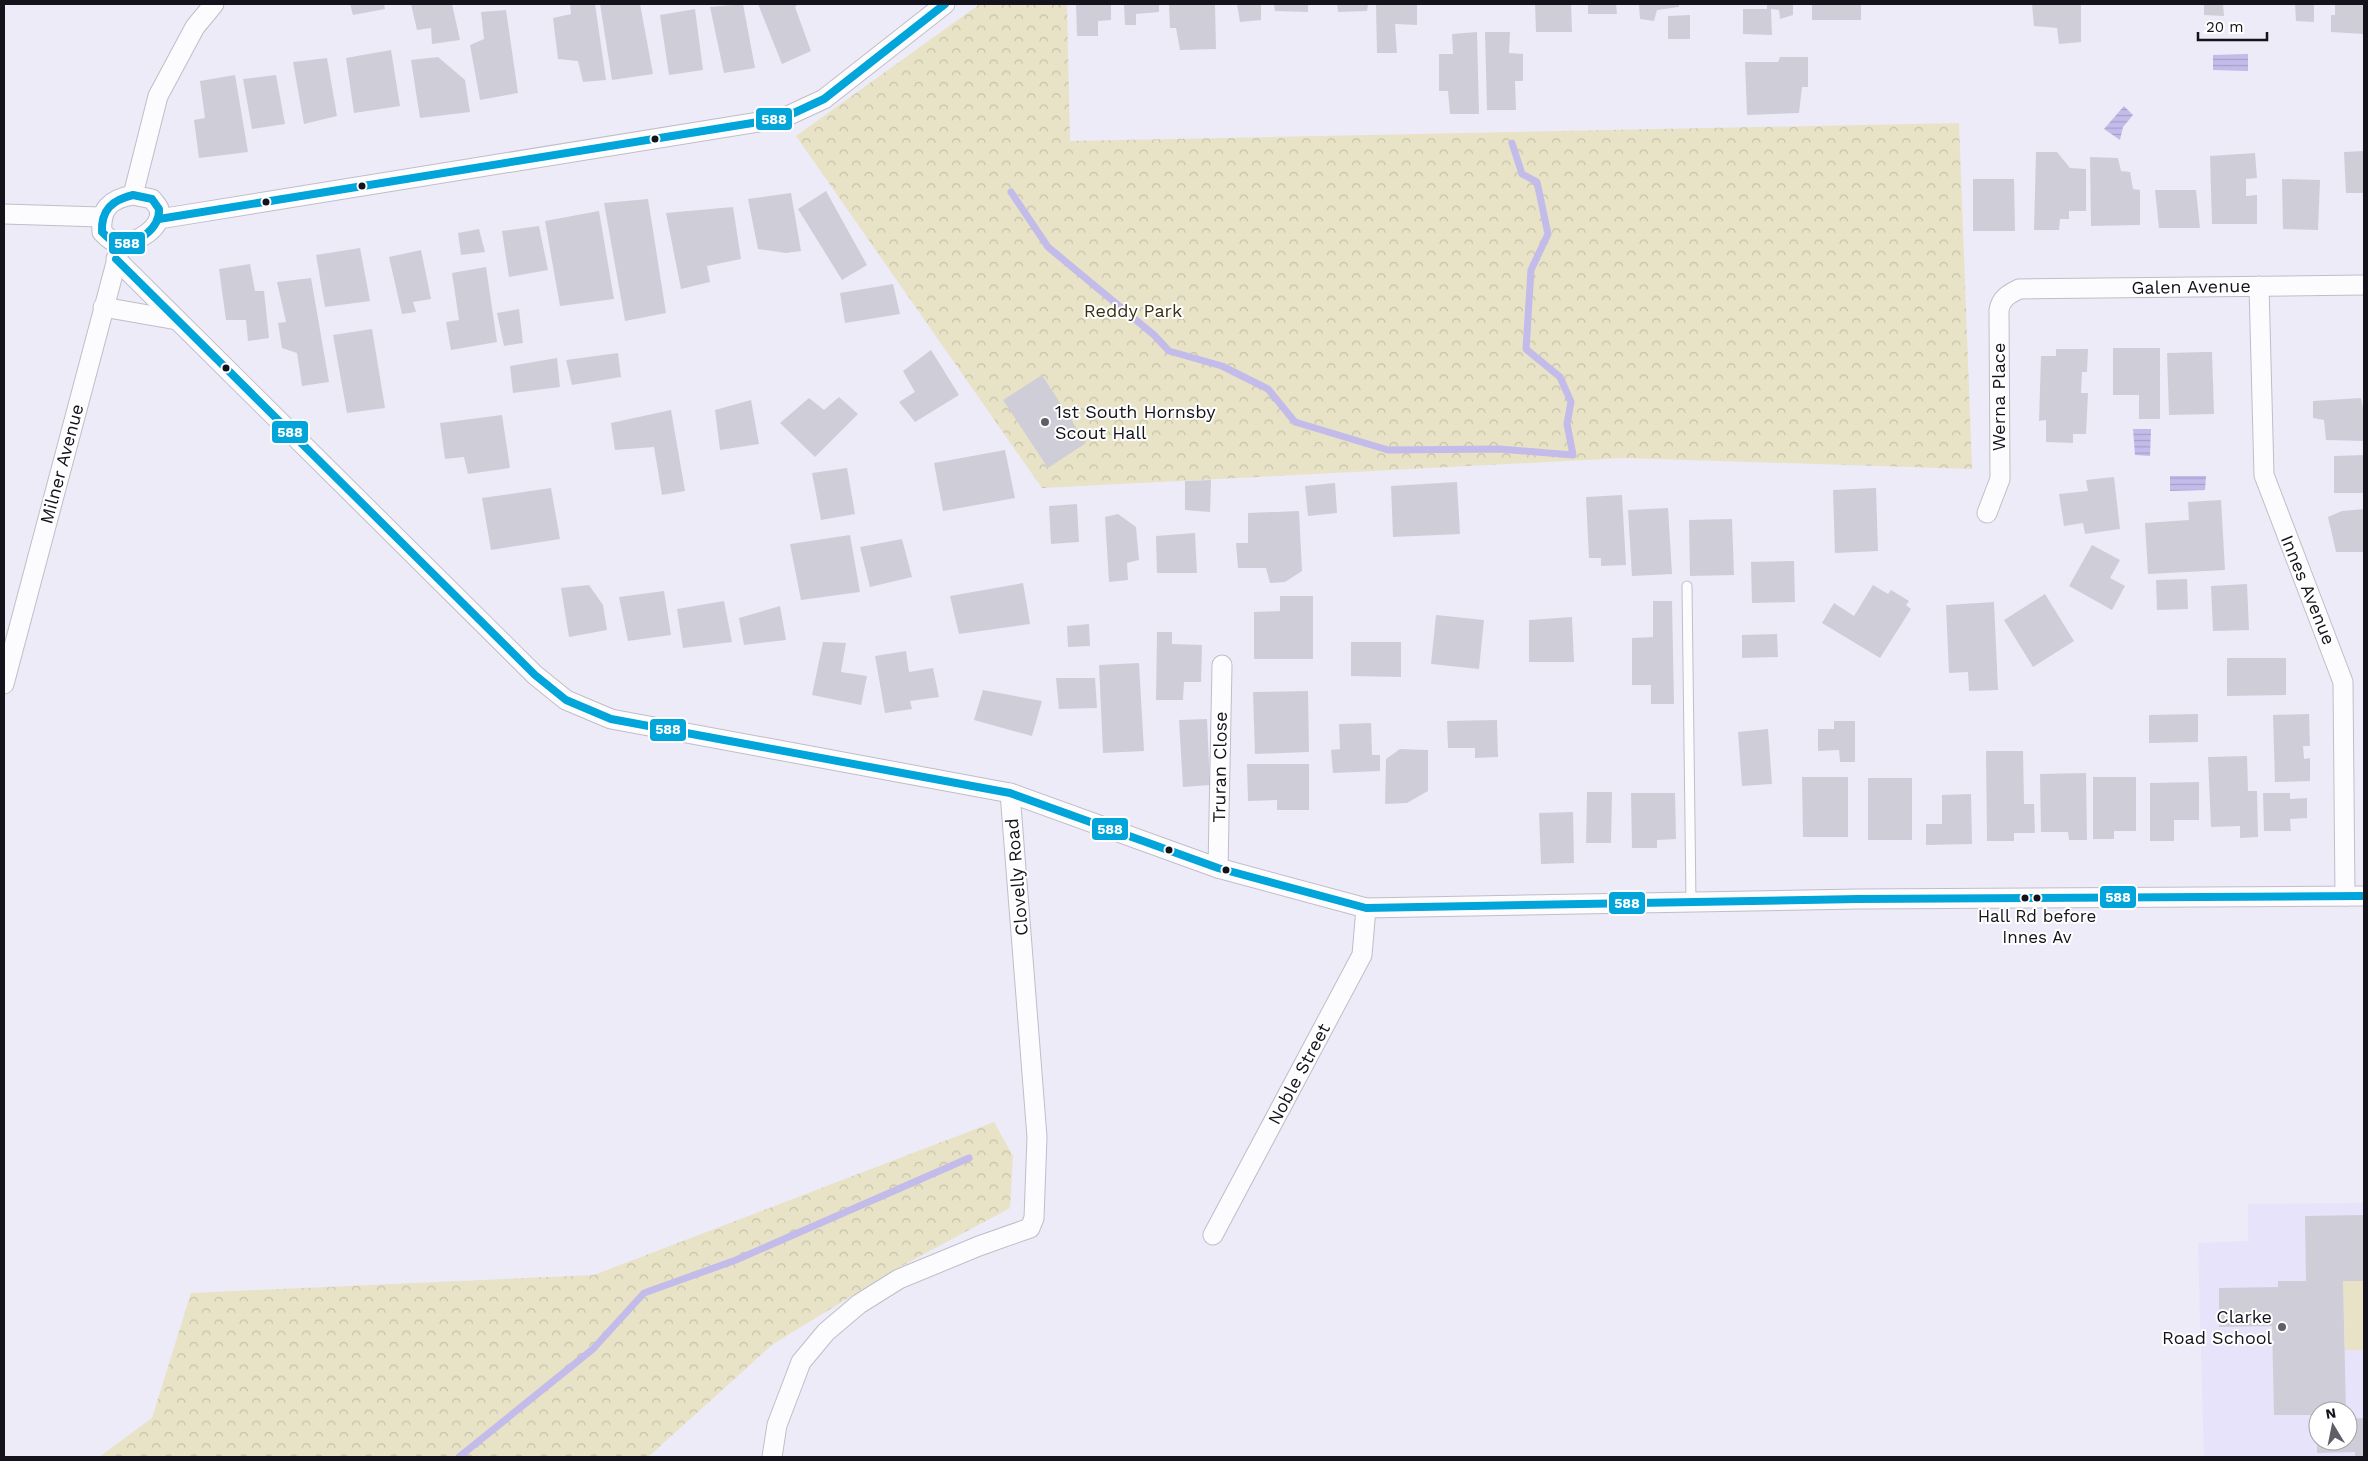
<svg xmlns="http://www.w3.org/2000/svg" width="2368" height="1461" font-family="'Work Sans',sans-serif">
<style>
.built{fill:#e6e3fa;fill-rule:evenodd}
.forest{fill:url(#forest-crowns)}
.pitch{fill:#e8e3c6}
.water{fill:url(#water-rules)}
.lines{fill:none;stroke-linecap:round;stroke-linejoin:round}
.stream{stroke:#c3bbea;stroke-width:7}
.building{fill:#cfced8}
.service-casing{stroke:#bfbec8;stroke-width:11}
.minor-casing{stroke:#bfbec8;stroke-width:21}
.service{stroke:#fcfcfe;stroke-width:9}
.minor{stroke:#fcfcfe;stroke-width:19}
.bus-1-casing{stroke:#fff;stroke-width:11}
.bus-1{stroke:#02a5da;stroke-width:8}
.bus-dot{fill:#14121a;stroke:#fff;stroke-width:2}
.poi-dot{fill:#605e67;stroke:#fff;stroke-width:2}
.labels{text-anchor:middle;stroke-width:4;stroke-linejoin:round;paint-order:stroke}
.bus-label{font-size:17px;fill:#14121a;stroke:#fff}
.street-label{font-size:18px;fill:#14121a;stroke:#fff}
.park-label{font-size:18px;fill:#363213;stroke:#fff}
.poi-label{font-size:18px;fill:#14121a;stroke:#fff;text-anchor:start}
.line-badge{stroke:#fff;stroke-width:2}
.badge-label{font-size:14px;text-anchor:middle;font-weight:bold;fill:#fff}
</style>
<defs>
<pattern id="forest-crowns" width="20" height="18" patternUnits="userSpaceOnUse" patternTransform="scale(1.25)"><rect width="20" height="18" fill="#e8e3c6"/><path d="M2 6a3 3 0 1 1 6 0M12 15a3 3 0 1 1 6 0" fill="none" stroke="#c6c2aa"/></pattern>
<pattern id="water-rules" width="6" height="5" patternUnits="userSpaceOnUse" patternTransform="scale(1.25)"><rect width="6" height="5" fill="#c3bbea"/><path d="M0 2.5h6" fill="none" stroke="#a7a0c8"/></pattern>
</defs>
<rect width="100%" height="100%" fill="#ecebf7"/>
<path class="built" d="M2364,1203V1457H2204L2198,1243L2248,1241V1204ZM2318,1411H2348V1441H2318Z"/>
<g class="forest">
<path d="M980,4H1067L1070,141L1959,123L1972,469L1624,458L1042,488L796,136Z"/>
<path d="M994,1122L1013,1156L1010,1208L896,1269L773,1344L648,1457H99L152,1418L191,1293L594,1275Z"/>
</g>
<path class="pitch" d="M2343,1281H2364V1350H2345Z"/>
<g class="water">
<path d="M2248,54V71L2213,70V55Z"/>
<path d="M2124,106L2133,115L2123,127L2120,140L2104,129Z"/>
<path d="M2133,429H2151L2150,456L2135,455Z"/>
<path d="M2170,476H2206L2205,490L2170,491Z"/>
</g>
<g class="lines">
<g class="stream">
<path d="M1011,192L1048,247L1154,335L1169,351L1222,366L1268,389L1295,422L1388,450L1500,449L1573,455L1567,424L1571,402L1560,377L1526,349L1531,270L1548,234L1537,182L1522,174L1512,143"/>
<path d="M459,1457L593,1349L644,1293L736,1260L969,1158"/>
</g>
</g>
<g class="building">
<path d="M350,4H384L385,9L353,15Z"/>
<path d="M411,4H452L460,40L432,44L431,28L417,30Z"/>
<path d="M570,4H595L606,80L583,82L578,61L558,59L553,18L571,14Z"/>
<path d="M600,4H640L653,74L612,80Z"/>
<path d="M743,4L755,68L724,73L710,7Z"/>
<path d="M758,4H798L795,7L811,51L782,64Z"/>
<path d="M1076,4H1111V20L1098,21V36H1077Z"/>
<path d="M1124,4H1159V12L1136,14V25H1125Z"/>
<path d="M1169,4H1215L1216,49L1180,50L1176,28H1170Z"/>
<path d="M1237,4H1261V20L1240,22Z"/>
<path d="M1274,4H1308V12L1275,11Z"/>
<path d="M1337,4H1368L1367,11L1338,12Z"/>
<path d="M1376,4H1417V25L1395,24L1397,53H1377Z"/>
<path d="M1535,4H1571L1572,32H1536Z"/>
<path d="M1588,4H1616L1617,14H1588Z"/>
<path d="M1639,4H1679V7L1657,10L1654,21L1640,19Z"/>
<path d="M1767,4H1793V15L1780,19L1779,10L1771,9L1772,35L1743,34V9H1767Z"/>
<rect x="1812" y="4" width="49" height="16"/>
<path d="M2032,4H2081V42L2059,44L2057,28L2034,26Z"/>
<path d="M2204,4H2223L2224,16L2204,15Z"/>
<path d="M2295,4H2314V22L2296,21Z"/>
<path d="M2335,4H2364L2363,34L2331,32V15H2335Z"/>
<path d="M695,9L703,70L669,75L660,15Z"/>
<path d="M506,10L518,93L480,100L470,45L484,39L481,12Z"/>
<path d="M1690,15V39H1668V16Z"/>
<path d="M1477,32L1479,114H1450L1448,91H1439V54H1453L1452,34Z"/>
<path d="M1485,32H1510L1509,53L1523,54V81H1515L1516,110H1487Z"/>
<path d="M391,50L400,106L354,113L346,58Z"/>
<path d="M438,57L465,80L470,112L420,118L411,60Z"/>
<path d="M1780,57H1808V87H1802L1799,113L1747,115L1745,62H1778Z"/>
<path d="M327,58L337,116L304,124L293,62Z"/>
<path d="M235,75L248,152L199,158L194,120L205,118L200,81Z"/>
<path d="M276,75L285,124L252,129L243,79Z"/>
<path d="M2364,151V193H2346L2344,152Z"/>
<path d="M2036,152H2057L2070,168L2086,169V211H2069V219H2060L2059,230H2034Z"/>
<path d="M2255,153L2257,178L2246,179V196L2257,195V224H2212L2210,156Z"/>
<path d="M2090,157L2118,158L2121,171L2130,172L2133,189L2140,190V225L2091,226Z"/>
<path d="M1973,179H2014L2015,231H1973Z"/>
<path d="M2282,179L2320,180L2318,230L2283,229Z"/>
<path d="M2155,190H2196L2200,228H2159Z"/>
<path d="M826,191L867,265L842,280L798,209Z"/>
<path d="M791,193L801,251L786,253L758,249L748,199Z"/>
<path d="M648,199L666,313L625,321L604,203Z"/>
<path d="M733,207L741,259L707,266L710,282L681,289L666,213Z"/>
<path d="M599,211L614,299L560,306L545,221Z"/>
<path d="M539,226L548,270L509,277L502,231Z"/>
<path d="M479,229L485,252L461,255L458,233Z"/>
<path d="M360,248L370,301L325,307L316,255Z"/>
<path d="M421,250L431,299L413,302L416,312L402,314L389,257Z"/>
<path d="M250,264L255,291H264L269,338L248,341L246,320H226L219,269Z"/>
<path d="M486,267L497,342L451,350L446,322L459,320L452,273Z"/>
<path d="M311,278L329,382L302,386L297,353L282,348L278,323L286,322L277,282Z"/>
<path d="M893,284L900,314L845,323L840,293Z"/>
<path d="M519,309L523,343L504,346L497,313Z"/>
<path d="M372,329L385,408L347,413L333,335Z"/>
<path d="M2113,348H2160V419H2139V395H2113Z"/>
<path d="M2056,349H2088L2087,372H2082L2081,393H2088L2086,434H2073V443L2046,442V420L2039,421L2041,356H2056Z"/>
<path d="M931,350L959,395L915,422L899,402L915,392L903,371Z"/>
<path d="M2205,352H2212L2214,414L2169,415L2167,353Z"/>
<path d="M618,353L621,377L572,385L566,360Z"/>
<path d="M557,358L560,387L513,393L510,366Z"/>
<path d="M1042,375L1086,443L1048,468L1003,400Z"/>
<path d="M839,397L858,414L815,457L780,423L809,398L824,410Z"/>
<path d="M2361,398L2364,413V441L2326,440L2324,420L2313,418V401Z"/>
<path d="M751,400L759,444L720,450L715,410Z"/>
<path d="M671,410L685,491L662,495L654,447L615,450L611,423Z"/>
<path d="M502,415L510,468L468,474L464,457L445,459L440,423Z"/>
<path d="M1005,450L1015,498L943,511L934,463Z"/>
<path d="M2364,455V493H2334V456Z"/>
<path d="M847,468L855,514L821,520L812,473Z"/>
<path d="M2114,477L2120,529L2085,534L2083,523L2064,526L2059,494L2088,491L2086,480Z"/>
<path d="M1211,480L1210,512L1185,510V481Z"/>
<path d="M1457,482L1460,534L1393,537L1391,486Z"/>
<path d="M1335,483L1337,513L1308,516L1305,486Z"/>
<path d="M551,488L560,539L491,550L482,498Z"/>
<path d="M1876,488L1878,551L1835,553L1833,490Z"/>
<path d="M1622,495L1626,565L1601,566V558H1589L1586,497Z"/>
<path d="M2221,500L2225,570L2148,574L2145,523L2189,520L2188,502Z"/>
<path d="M1077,504L1079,542L1051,544L1049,506Z"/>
<path d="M1668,508L1672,574L1632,576L1628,510Z"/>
<path d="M2364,509V552H2336L2328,517L2342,511Z"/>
<path d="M1299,511L1302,571L1285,582L1270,583L1266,568H1238L1236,543H1248V513Z"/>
<path d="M1118,514L1136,527L1139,560L1127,563L1128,580L1109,582L1105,517Z"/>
<path d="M1732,519L1734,575L1690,576L1689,520Z"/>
<path d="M1195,533L1197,573H1157L1156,536Z"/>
<path d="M850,535L860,592L801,600L790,544Z"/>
<path d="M902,539L912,577L870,587L860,547Z"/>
<path d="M2092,545L2120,560L2110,578L2125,586L2112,610L2069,586Z"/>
<path d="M1794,561L1795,602L1752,603L1751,562Z"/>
<path d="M2187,579L2188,609L2157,610L2156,580Z"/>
<path d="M1023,583L1030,624L959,634L950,596Z"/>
<path d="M2247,584L2249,630L2213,631L2211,586Z"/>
<path d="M589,585L603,605L607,630L569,637L561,588Z"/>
<path d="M1873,585L1888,594L1891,590L1909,601L1906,605L1911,609L1880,658L1822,623L1834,603L1854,616Z"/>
<path d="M664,591L671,635L628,641L619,597Z"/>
<path d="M2045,594L2074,641L2033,667L2004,620Z"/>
<path d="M1280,596H1313V659H1254V612L1280,611Z"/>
<path d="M724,601L732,642L683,648L677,609Z"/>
<path d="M1653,601H1672L1674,704H1651V685H1632V638L1653,637Z"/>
<path d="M1994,602L1998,690L1969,691L1968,672L1949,673L1946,605Z"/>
<path d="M780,606L786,640L744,645L739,618Z"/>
<path d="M1436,615L1484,620L1479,669L1431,664Z"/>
<path d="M1572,617L1574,662H1529V620Z"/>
<path d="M1089,624L1090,646L1068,647L1067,626Z"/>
<path d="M1157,632H1172V644L1202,645L1201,682H1184L1183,700H1156Z"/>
<path d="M1777,634L1778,657L1742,658V635Z"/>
<path d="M823,642L846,643L841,672L867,676L861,705L812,695Z"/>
<path d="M1351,642H1401V677L1351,676Z"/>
<path d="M906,651L909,672L933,668L939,697L910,701L912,709L885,713L875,656Z"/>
<path d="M2227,658H2286V695L2227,696Z"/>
<path d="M1139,663L1144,751L1103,753L1099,665Z"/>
<path d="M1056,678H1095L1097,708L1059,709Z"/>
<path d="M983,690L1042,701L1032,736L974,720Z"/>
<path d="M1308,691L1309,752L1255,754L1253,692Z"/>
<path d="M2198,714V742L2149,743V715Z"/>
<path d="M2309,714L2310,746H2303L2304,759L2310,758V781L2275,782L2273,715Z"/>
<path d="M1207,719L1210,785L1183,787L1179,720Z"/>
<path d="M1497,720L1498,757L1475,758V748H1448L1447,721Z"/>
<path d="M1834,721H1855V762H1840L1839,750L1818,751V729H1834Z"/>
<path d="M1371,723L1372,755H1380V771L1333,773L1331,750L1340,749L1339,724Z"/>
<path d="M1768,729L1772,784L1742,786L1738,732Z"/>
<path d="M1400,749L1428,750V791L1407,803L1385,804L1386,759Z"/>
<path d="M1986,751H2023L2024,804H2034L2035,833H2014V841H1987Z"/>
<path d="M2247,756L2248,791H2257L2258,837L2240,838V826L2211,827L2208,757Z"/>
<path d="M1247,764H1309V810H1277V800L1248,801Z"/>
<path d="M2086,773L2087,840H2069L2068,832H2041L2040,774Z"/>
<path d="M1802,777H1848V837H1803Z"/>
<path d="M2093,777H2136V831H2114V839H2093Z"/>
<rect x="1868" y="778" width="44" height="62"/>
<path d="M2199,782V820H2174V841H2150V783Z"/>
<path d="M1587,792H1612L1611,843H1586Z"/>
<path d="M1631,793H1675L1676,839L1657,840V848H1632Z"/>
<path d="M2263,793H2290V799L2307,798V818L2290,819L2291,831H2264Z"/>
<path d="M1971,794L1972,844L1926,845V824H1942V795Z"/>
<path d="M1573,812L1574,863L1541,864L1539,813Z"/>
<path d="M2364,1215V1281H2343L2346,1411H2318V1428L2316,1415H2274L2272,1326L2219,1327V1288L2278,1287V1281H2306L2305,1216Z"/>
<path d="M2364,1418V1457H2355V1452L2317,1453V1441H2348V1419Z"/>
</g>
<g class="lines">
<defs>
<path id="service" d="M1687,586L1691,902"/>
<g id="minor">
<path d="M133,195L158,96L195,27L214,4"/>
<path d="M133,195L152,199C154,202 158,206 159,209C164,227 137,243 122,243C114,244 108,238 102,232C100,209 110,199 133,195Z"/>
<path d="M4,214L101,217"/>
<path d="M159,219L783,118L824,99L945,4"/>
<path d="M116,259L535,675L566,700L611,719L1010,793L1218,868L1366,908L1858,899L2364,896"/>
<path d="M2259,286L2264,475L2343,682L2345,896"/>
<path d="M103,307L177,320"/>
<path d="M1987,513L2000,479L1999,310C2001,298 2009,294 2019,289L2364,285"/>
<path d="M4,684L121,244"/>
<path d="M1218,868L1222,665"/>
<path d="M1213,1235L1362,955L1366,908"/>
<path d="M772,1457L777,1425L801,1362L826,1332L859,1304L899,1279L979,1246L1030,1228L1034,1218L1037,1137L1010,793"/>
</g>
</defs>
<use href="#service" class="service-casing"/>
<use href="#minor" class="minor-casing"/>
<use href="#service" class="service"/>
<use href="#minor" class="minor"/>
<defs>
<g id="bus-1">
<path d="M133,195L152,199L159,209C160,228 137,246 118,243C112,242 107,237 102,232C101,210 112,200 133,195Z"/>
<path d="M159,219L783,118L824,99L945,4"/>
<path d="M116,259L535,675L566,700L611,719L1010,793L1218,868L1366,908L1858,899L2364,896"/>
</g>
</defs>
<use href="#bus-1" class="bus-1-casing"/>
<use href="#bus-1" class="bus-1"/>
</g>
<g class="bus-dot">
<circle cx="655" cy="139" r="4.5"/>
<circle cx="362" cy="186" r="4.5"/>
<circle cx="266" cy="202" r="4.5"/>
<circle cx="226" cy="368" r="4.5"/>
<circle cx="1169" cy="850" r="4.5"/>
<circle cx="1226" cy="870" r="4.5"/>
<circle cx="2025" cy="898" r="4.5"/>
<circle cx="2037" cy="898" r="4.5"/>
</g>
<g class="poi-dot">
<circle cx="1045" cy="422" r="5"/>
<circle cx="2282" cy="1327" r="5"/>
</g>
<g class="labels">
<g class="bus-label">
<text x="2037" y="922">Hall Rd before<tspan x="2037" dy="21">Innes Av</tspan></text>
</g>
<g class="street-label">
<text transform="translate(2191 287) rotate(-1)" y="6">Galen Avenue</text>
<text transform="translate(1999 397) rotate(-90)" y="6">Werna Place</text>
<text transform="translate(62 464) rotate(-75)" y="6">Milner Avenue</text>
<text transform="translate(2308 590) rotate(68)" y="6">Innes Avenue</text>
<text transform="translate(1220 767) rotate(-89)" y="6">Truran Close</text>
<text transform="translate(1017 877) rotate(-95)" y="6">Clovelly Road</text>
<text transform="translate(1299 1074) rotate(-62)" y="6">Noble Street</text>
</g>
<g class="park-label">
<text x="1133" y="317">Reddy Park</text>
</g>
<g class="poi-label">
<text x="1055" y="418">1st South Hornsby<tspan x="1055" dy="21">Scout Hall</tspan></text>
<text x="2272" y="1323" text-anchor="end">Clarke<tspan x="2272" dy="21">Road School</tspan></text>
</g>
</g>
<g class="line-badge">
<rect x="755" y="107" width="38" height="24" rx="5" fill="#02a5da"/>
<rect x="108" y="231" width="38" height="24" rx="5" fill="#02a5da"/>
<rect x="271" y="420" width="38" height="24" rx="5" fill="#02a5da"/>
<rect x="649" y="718" width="38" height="24" rx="5" fill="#02a5da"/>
<rect x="1091" y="817" width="38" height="24" rx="5" fill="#02a5da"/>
<rect x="2099" y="885" width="38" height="24" rx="5" fill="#02a5da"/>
<rect x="1608" y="891" width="38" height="24" rx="5" fill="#02a5da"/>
</g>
<g class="badge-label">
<text x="774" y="124">588</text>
<text x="127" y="248">588</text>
<text x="290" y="437">588</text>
<text x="668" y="734">588</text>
<text x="1110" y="834">588</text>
<text x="2118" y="902">588</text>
<text x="1627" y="908">588</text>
</g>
<rect width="2368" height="1461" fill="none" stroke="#14121a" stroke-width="10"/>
<g transform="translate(2333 1426) rotate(350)"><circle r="24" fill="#ffffff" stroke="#a1a0a3"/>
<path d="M0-4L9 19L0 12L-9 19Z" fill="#605e67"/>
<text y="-8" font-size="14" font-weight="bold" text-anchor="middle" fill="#14121a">N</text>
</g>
<path d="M2198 32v8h69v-8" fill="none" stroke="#14121a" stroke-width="2.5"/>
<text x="2206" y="32" font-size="15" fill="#14121a" stroke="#ffffff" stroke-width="4" paint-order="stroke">20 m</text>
</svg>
